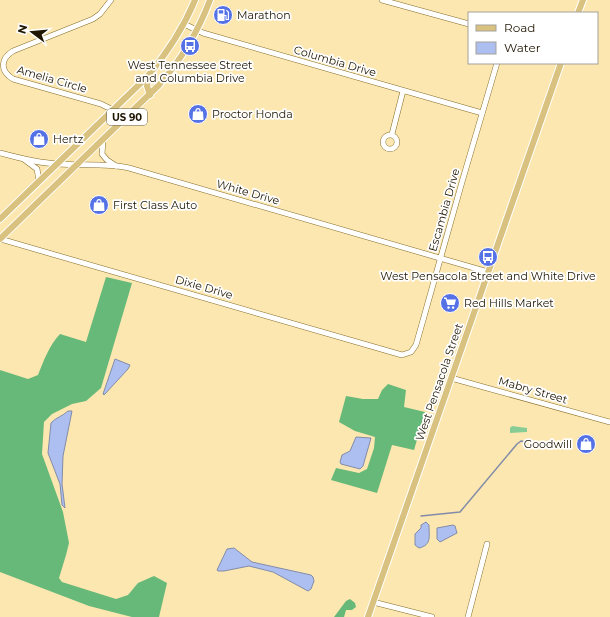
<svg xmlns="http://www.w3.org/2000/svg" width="610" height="617" font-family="Montserrat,sans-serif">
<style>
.green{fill:#86cc94}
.forest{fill:#66b979}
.water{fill:#adbff1;stroke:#828ca9}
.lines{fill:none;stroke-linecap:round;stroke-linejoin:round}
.stream{stroke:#828ca9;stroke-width:1.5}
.minor-casing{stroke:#856d28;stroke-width:6}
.major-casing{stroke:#fff;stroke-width:8}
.minor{stroke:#fff;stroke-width:5}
.major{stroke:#d9c27f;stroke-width:6}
.labels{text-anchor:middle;stroke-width:3.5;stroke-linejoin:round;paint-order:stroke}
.shield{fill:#fff;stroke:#625b4c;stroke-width:1}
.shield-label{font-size:10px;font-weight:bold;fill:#1f1500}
.poi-label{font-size:11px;fill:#1f1500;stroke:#fff;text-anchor:start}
.street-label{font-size:11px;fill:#1f1500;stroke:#fff}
</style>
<rect width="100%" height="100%" fill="#fce7b0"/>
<path class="green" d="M512,426L527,428V432L510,433V428Z"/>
<g class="forest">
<path d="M106,277L132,283L101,388L86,401L72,404L52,414L44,422L42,454L63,512L69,543L66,555L59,578L62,582L116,599L128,595L138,583L154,576L167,583L159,617H132L89,606L0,572V370L28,379L38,375C44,360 49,346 60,334L86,342Z"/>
<path d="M388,384L406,390L404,407L425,412L414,450L392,445L377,493L331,480L336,468L359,473L367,469L374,448L375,437L355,431L339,422L346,396L363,399H378L382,390Z"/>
<path d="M350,599L355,603L356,607L352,610H346L344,617H334L346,601Z"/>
</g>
<g class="water">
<path d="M115,359L130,365L128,369L104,395L103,394Z"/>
<path d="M68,411H72L63,456L62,484L65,508L62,505L60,484L48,453L51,423C55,418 63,416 68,411Z"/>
<path d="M356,437L371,438L363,466L360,469L341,464L340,462L342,455L350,451Z"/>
<path d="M426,522L429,525C429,536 432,545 419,548L415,545V534L421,528V525Z"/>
<path d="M453,525L455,526L457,533L440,542L437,539V528Z"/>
<path d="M234,548L252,562L311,575L313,577L314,581L311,589L308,591L273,572L249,566L224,571H218L217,570L227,549Z"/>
</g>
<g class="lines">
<path class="stream" d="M421,516L460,512L517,444L521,441L526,442"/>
<defs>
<g id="minor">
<path d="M111,0L100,14L93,19L13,51C0,59 0,71 13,79L101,104L113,110"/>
<path d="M382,0L469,24"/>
<path d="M184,24L203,33L482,113"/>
<path d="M392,134L403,91"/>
<circle cx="390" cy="142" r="7"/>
<path d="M103,140L102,154L107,160L116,166"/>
<path d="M0,153C19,158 38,163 58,164C81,166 106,163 129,168L488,272"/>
<path d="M25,160L37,169L39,181"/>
<path d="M0,239L402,355L411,352L416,345L462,182L497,63"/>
<path d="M451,378L610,422"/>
<path d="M373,602L432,617"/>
<path d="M468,617L487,544"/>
</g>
<g id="major">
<path d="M578,13L583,0"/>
<path d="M149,76L147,86L150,95"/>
<path d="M0,219L147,77C167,53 183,29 195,0"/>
<path d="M0,239L159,85C181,60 198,32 210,0"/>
<path d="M368,617L561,63"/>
</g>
</defs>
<use href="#minor" class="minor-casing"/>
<use href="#major" class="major-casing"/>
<use href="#minor" class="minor"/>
<use href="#major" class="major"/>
</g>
<defs>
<symbol id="fuel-disc" viewBox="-11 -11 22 22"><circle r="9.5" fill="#5471e6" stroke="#fff"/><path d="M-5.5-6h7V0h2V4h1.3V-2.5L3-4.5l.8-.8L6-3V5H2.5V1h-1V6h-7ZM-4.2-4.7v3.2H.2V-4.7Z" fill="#fff"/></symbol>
<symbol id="bus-disc" viewBox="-11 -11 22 22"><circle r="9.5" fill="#5471e6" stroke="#fff"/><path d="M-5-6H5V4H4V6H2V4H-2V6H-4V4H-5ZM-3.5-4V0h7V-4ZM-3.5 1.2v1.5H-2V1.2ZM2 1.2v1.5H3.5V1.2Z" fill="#fff"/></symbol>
<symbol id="shop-disc" viewBox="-11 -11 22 22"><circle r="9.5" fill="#5471e6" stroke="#fff"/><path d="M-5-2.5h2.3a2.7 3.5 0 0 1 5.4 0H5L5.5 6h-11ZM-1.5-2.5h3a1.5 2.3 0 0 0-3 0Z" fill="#fff"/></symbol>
<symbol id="supermarket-disc" viewBox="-11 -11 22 22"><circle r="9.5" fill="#5471e6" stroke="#fff"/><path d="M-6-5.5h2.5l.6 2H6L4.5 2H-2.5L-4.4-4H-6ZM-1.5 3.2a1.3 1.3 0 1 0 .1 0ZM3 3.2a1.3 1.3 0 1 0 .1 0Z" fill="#fff"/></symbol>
</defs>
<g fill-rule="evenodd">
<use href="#fuel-disc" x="212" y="4" width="22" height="22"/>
<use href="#bus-disc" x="179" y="35" width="22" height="22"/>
<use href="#shop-disc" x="187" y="103" width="22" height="22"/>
<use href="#shop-disc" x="28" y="128" width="22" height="22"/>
<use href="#shop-disc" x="88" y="194" width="22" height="22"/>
<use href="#bus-disc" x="477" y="246" width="22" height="22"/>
<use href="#supermarket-disc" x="439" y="292" width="22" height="22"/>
<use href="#shop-disc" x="575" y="433" width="22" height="22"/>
</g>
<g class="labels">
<rect class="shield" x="107" y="109" width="40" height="16" rx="3"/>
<g class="shield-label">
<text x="127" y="121">US 90</text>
</g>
<g class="poi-label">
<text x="237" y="19">Marathon</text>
<text x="190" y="69" text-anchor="middle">West Tennessee Street<tspan x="190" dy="13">and Columbia Drive</tspan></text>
<text x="212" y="118">Proctor Honda</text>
<text x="53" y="143">Hertz</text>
<text x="113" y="209">First Class Auto</text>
<text x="488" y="280" text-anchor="middle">West Pensacola Street and White Drive</text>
<text x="464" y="307">Red Hills Market</text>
<text x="572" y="448" text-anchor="end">Goodwill</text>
</g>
<g class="street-label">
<text transform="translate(335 61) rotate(16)" y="4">Columbia Drive</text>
<text transform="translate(52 79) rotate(16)" y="4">Amelia Circle</text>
<text transform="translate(248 192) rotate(16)" y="4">White Drive</text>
<text transform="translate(444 210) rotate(-74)" y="4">Escambia Drive</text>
<text transform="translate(204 287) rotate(16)" y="4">Dixie Drive</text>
<text transform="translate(439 382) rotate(-71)" y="4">West Pensacola Street</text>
<text transform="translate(533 390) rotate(16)" y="4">Mabry Street</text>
</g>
</g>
<rect x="468" y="12" width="130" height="52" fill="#ffffff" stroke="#a5a199"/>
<rect x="476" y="25" width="20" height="6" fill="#d9c27f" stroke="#a5a199"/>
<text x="504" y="32" font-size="12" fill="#1f1500">Road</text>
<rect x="476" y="42" width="20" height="12" fill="#adbff1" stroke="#a5a199"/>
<text x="504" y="52" font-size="12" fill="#1f1500">Water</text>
<g transform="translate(32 32) rotate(286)" stroke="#ffffff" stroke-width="3" paint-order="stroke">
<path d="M0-3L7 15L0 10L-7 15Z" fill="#1f1500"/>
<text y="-6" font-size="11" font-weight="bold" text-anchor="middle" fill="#1f1500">N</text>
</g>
</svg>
